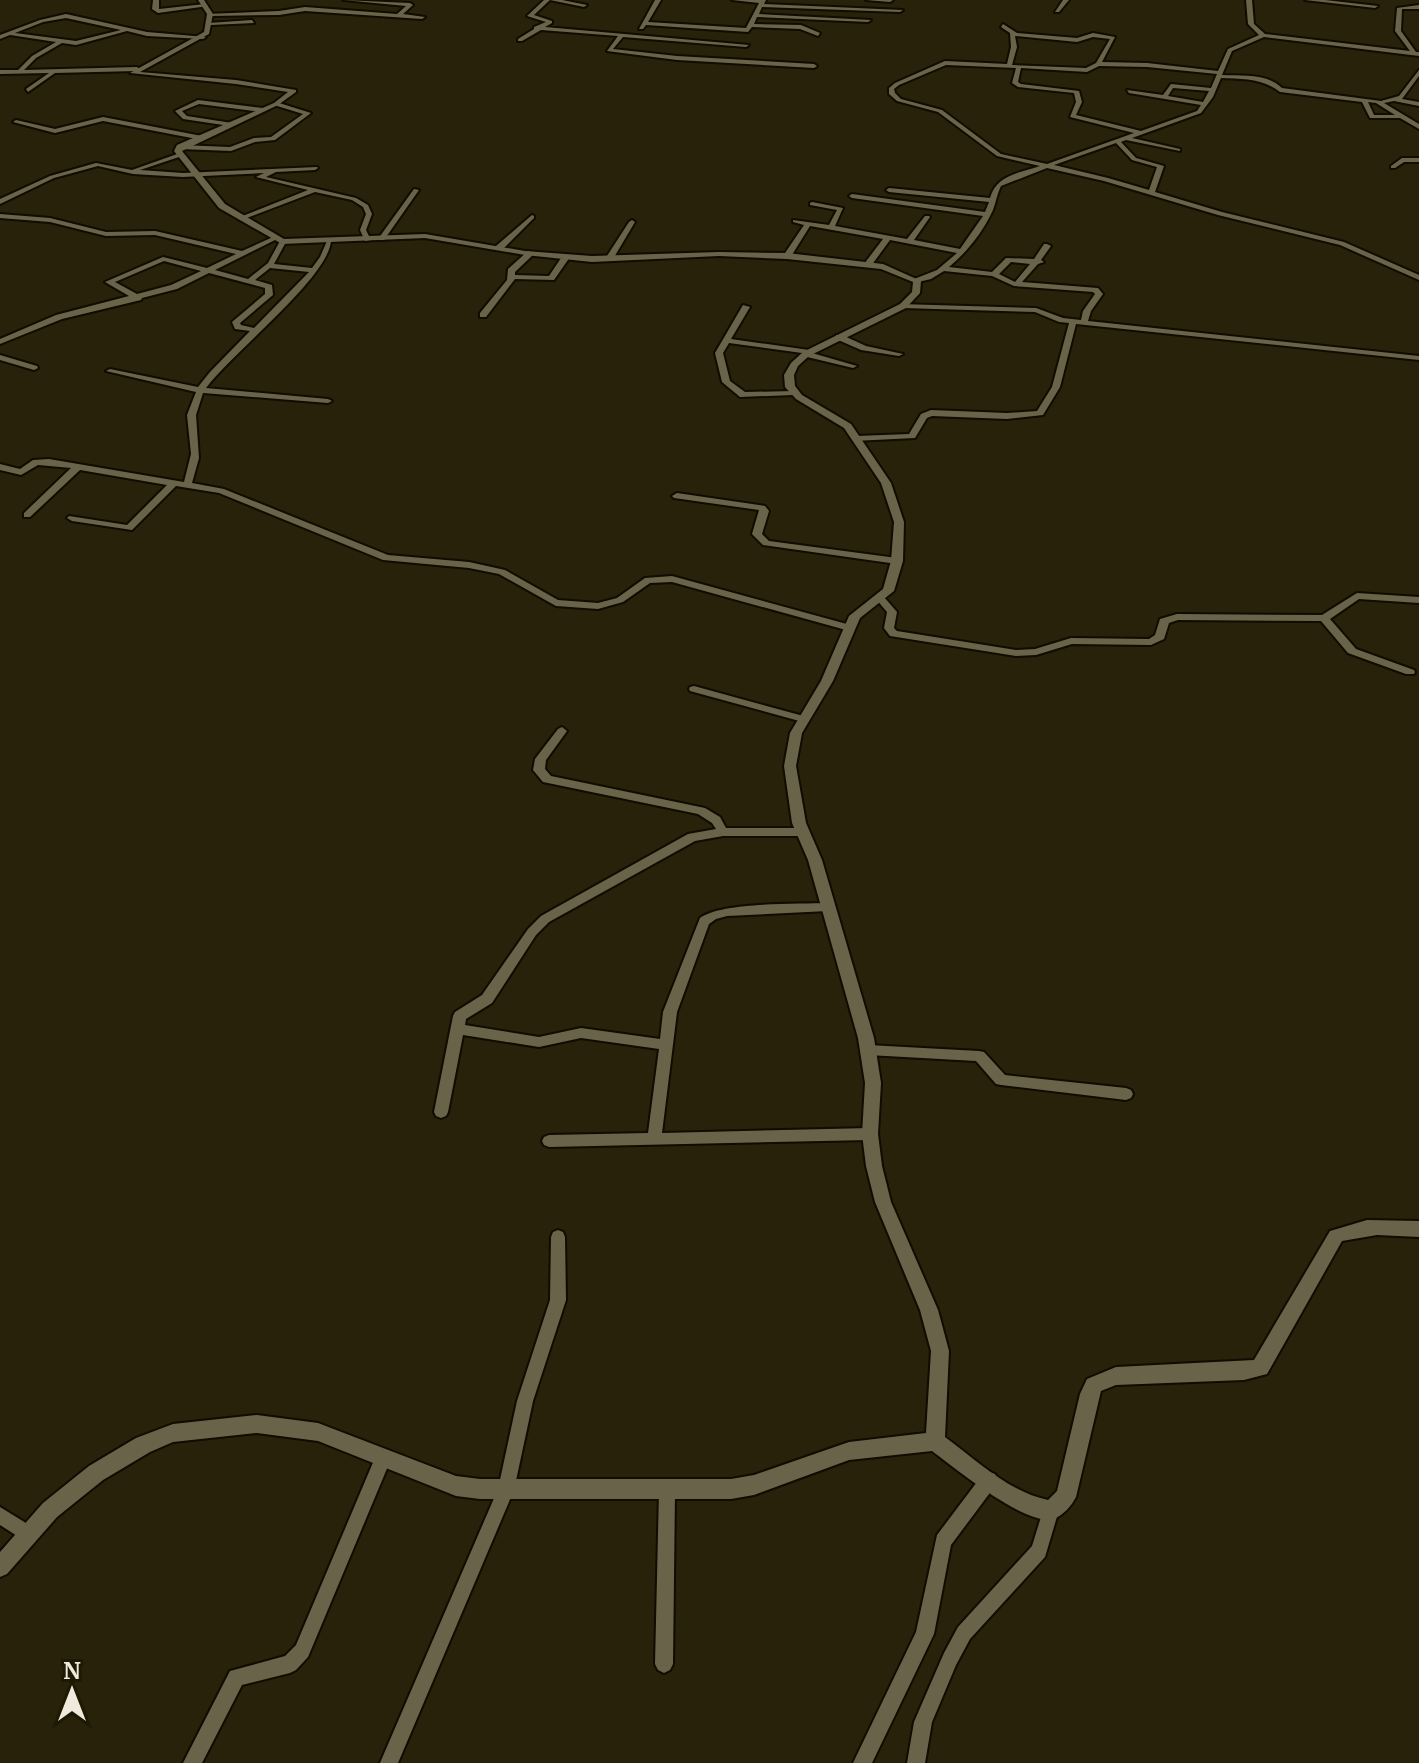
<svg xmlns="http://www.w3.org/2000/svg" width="1419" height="1763" font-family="Merriweather,serif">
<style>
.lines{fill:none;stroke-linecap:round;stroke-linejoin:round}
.minor-casing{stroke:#110b00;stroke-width:4}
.tertiary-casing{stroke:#110b00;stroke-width:4}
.minor{fill:#696349;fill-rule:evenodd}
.tertiary{fill:#696349;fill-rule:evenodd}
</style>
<rect width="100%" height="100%" fill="#28220a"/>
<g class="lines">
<defs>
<g id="minor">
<path d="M153,0H159V9L205,4L208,6L158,13L152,9Z"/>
<path d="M343,0L410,3L413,5L403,14L425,17L422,19L305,11L279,15L210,16L207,14L279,11L305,7L397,14L406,6Z"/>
<path d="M544,0H562L587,5L584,7L550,0L534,15L552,21V23L545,27L749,45L746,47L623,37L613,49L677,56L814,64L817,66L814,68L677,60L607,51L618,36L541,30L522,41H518V39L534,29V27L546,22L527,16Z"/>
<path d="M655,0H661L648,22L746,28L759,3L732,0H766L764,4L903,10L900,12L762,7L759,14L871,20L868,22L757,17L754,24L801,25L820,33L818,36L800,29L752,27L748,32L646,25L643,29H639Z"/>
<path d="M866,0H893L890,2Z"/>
<path d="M1063,0H1069L1059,12H1055Z"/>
<path d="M1246,0H1252L1254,24L1265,34L1410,51L1395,31L1397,8L1419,5V9H1402L1401,31L1416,52H1419V56L1264,37L1232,51L1222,75C1242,76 1267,73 1282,88L1381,101L1399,96L1419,70V76L1402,99L1419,102V106L1394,101L1384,103L1419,124V129L1400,118H1370L1362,102L1280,92C1262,78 1243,79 1221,78L1213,97L1201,113L1132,138L1180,149V151L1126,140L1121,142L1136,158L1164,166L1155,192L1222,212L1344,242L1419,275V280L1340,245L1218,215L1104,181L1047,168L1001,186C997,194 996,202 993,210C983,232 967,252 949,267L992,272L1006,258L1034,259L1044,244H1047L1051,246L1041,260L1044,262L1038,264L1022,282L1098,288L1103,294L1091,311L1088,321L1419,356V360L1076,324L1060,387L1043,415L1007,419L932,416L927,418L915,438L854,441L853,439L857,436L909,434L921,414L931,410L1007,413L1037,411L1052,387L1069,323L1059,322L1035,312L903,308H900V304L1036,308L1063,318L1081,320L1083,311L1095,294L1093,292L1014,286L992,276L944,271L931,279L914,283V279L937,270L957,253L890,240L871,266H868L864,264L883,239L810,226L790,258H784L783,256L804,225L793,222V220L829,225L837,210L810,205V203L812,202L843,208L835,226L907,239L925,216H929L930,217L914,240L960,249L983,216L852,198L849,196L852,194L985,212L989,202L889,192L886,190L889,188L990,198C996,175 1019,173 1040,166L997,156L938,112L897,101L889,94V88L895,83L945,61L1007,64L1011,47L1010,33L1001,27L1003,24L1017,33L1077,38L1093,33L1115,37L1102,62L1147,63L1218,71L1228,49L1259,35L1248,24ZM1015,36L1077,42L1093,37L1110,39L1096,63L1086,68L1012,65L1017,47ZM946,65L1016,68L1012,83L1018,87L1074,93L1076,102L1070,117L1134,133L1047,164L1001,154L942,110L901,99L895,93L894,89L899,85ZM1099,66L1147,67L1217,74L1211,88L1171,84L1163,95L1127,90L1129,93L1201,105L1197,111L1141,131L1076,115L1082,102L1079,91L1021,84L1018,82L1021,68L1087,72ZM1173,88L1209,91L1203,102L1168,96ZM1368,102L1376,103L1395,115H1374ZM1116,143L1132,160L1157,167L1149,190L1108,178L1054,165ZM1011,262L1030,264L1015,282L999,274Z"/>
<path d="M1305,0H1325L1378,6L1375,8Z"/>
<path d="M66,14L147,32L206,37L203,39L147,36L127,31L76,45L62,43L36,58L24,70L137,67L140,69L137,71L55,73L28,92L26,89L49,73L0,74V70H18L32,56L56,42L10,35L0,39V35L40,20ZM66,18L121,30L76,41L15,33L43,22Z"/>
<path d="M252,20L254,23L211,25L208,23Z"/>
<path d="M198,100L263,108L266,110L263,112L199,104L182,111L187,116L232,123L230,126L183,119L175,111Z"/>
<path d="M276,102L311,113L275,140L255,142L231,151L180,149L177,147L180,145L230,147L254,138L271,137L303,114L274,105Z"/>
<path d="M103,117L202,136L205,138L202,140L103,121L55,133L13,122L16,120L55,129Z"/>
<path d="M180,153L182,154V156L140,170L183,173L317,167L318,168L315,170L276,172L266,177L356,198L368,205L372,214L366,230L371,240L365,241L360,230L366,214L363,207L352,200L315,192L244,219H240V217L308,190L256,177L264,173L183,177L133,174L98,166L54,178L0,204V199L50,176L96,163L132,170Z"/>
<path d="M1402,158H1419V162H1404L1395,168H1391V166Z"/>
<path d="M414,189L419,190L384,240H380L378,239Z"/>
<path d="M0,214L50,218L106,232L155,231L242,251L273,237H277V239L215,270L248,279L268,263L280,241L286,242L274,264L312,268L320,257L327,241H331C328,278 233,352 206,388L328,399L332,401L328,403L203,393L196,415L199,458L192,483L224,489L388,555L469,562L505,570L558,600L598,603L617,598L645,578L672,576L854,626L855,628L850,631L846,630L672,582L650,583L623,602L598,609L556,606L499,574L469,568L383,560L219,493L176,486L132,530L72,521L67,518L69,516L127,525L167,485L80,470L30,517H24V513L71,468L38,465L21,475L0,470V464L20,469L33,460L49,459L184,482L191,454L187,415L196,392L106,371L110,369L198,387L210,372L250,331L235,329L232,322L265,294V288L209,273L177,289L142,298L141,300L62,319L0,344V339L56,315L129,296L105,282L163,257L207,268L236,254L155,235L106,236L50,222L0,218ZM164,261L201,271L171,285L137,294L115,282ZM270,268L309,272L254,328L241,325L240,323L273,295L272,285L255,280Z"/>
<path d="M532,215L534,216V218L502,250H496V246Z"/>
<path d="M632,220L635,222L613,259L606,261L605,259L629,222Z"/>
<path d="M528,251L535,253L515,272V275L549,276L563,255L570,257L554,280L515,279L486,317H480V313L507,280L508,269Z"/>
<path d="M743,305L750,307L731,339L809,350H812V353L857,366L853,368L803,356L802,353L729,343L723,353L730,381L745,392L794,391L798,393L794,395L740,397L722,382L715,353Z"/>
<path d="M836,335H842L866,346L903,354L899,356L861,350L836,339Z"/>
<path d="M0,355L37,366L38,368L34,370L0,360Z"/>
<path d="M677,493L765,506L769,511L762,534L769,541L897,558L902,561L897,564L763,545L752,534L759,510L674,498L672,496Z"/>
<path d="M1357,593L1419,597V603L1359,599L1330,619L1356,649L1414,670L1415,672L1414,674H1406L1348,653L1321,621L1178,620L1169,623L1164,639L1151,645L1072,644L1036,655L1016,656L890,636L884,628L887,612L876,599L878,597H884L897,612L894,628L897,631L1016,650L1035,649L1071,638L1149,639L1155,635L1160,619L1177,614L1322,615Z"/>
<path d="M694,686L807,717L808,719L803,722L690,691L689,689L690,687Z"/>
<path d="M562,727L567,731L546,760L545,769L551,776L705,808L720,817L726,828H803L809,832L803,836H723L695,841L549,922L536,935L492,1003L466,1019L465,1025L539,1037L581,1028L660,1039L663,1012L700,918C721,902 798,904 828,903L834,907L828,911L727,916L716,919L709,924L677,1012L662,1133L870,1128L875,1130L877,1134L875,1138L870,1140L549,1147L544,1145L542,1141L544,1137L549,1135L648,1133L659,1049L581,1038L539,1047L463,1035L448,1112L446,1116L441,1118L436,1116L434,1112L453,1016L455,1012L482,995L528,929L541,916L688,834L716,829L712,823L698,814L543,782L533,770L535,759L558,729Z"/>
<path d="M868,1045L979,1051L984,1052L1005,1075L1126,1088L1131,1090L1133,1094L1131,1098L1126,1100L1001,1085L996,1084L976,1061L868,1055L863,1054L861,1050L863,1046Z"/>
<path d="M558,1230L563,1232L565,1237L566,1300L533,1401L514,1490L398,1763H380L498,1489L517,1401L550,1300L551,1237L553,1232Z"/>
<path d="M383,1451L389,1453L391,1459L308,1657L296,1670L290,1673L242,1685L202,1763H183L230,1671L285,1656L296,1645L377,1453Z"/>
<path d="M989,1472L995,1474L997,1480L995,1486L951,1545L934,1634L872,1763H853L916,1632L937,1535L983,1474Z"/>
<path d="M667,1483L673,1485L675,1491L673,1664L670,1670L664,1673L658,1670L655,1664L659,1491L661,1485Z"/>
<path d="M1051,1502L1057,1504L1059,1510L1045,1557L970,1639L956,1665L932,1722L925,1763H907L914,1722L944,1653L958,1627L1032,1546L1045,1504Z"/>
<path d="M0,1507L34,1528L37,1534L34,1540L28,1543L0,1525Z"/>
</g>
<path id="tertiary" d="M198,0H204L213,14L209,34L140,72L236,80L296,90V92L278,105L182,151L225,204L284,239L425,234L525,251L592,256L719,252L787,253L883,264L921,281L920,293L906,308L809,356L798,366L794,375L795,386L802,395L851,424L891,483L904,522L903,561L894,591L860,618L833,681L802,733L796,766L806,823L822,860L874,1038L881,1083L878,1134L882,1166L891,1202L938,1310L949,1351L945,1437C976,1460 1009,1492 1048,1500L1057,1491L1080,1394L1087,1379L1116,1367L1254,1360L1330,1231L1367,1220L1419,1221V1237L1377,1235L1342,1241L1267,1374L1244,1380L1116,1385L1101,1391L1076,1497C1072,1505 1063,1516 1053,1519C1025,1526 955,1468 932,1451L849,1460L754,1495L731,1499H480L456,1496L318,1441L257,1433L173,1442L150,1452L103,1480L57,1517L7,1574L0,1577V1552L43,1503L89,1466L136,1438L173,1424L257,1415L318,1423L456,1476L480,1479H731L754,1475L849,1442L926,1433L931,1351L920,1310L875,1202L866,1166L862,1134L865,1083L858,1038L808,860L792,823L784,766L790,733L821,681L849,616L883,589L891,561L894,522L881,483L844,428L796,399L785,387L784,375L791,363L803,352L900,304L912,292L913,282L881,269L787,259L719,256L592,262L525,255L425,238L282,244L219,208L174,151L177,145L274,103L288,92L236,84L130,73L204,32L207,14Z"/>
</defs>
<use href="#minor" class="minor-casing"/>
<use href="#tertiary" class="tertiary-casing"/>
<use href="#minor" class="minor"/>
<use href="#tertiary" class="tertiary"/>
</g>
<g transform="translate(72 1691)" stroke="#1e1902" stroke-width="6" paint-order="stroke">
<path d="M0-6L14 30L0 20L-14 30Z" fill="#eeebdc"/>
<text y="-12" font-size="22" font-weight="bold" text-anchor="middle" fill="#eeebdc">N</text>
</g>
</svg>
